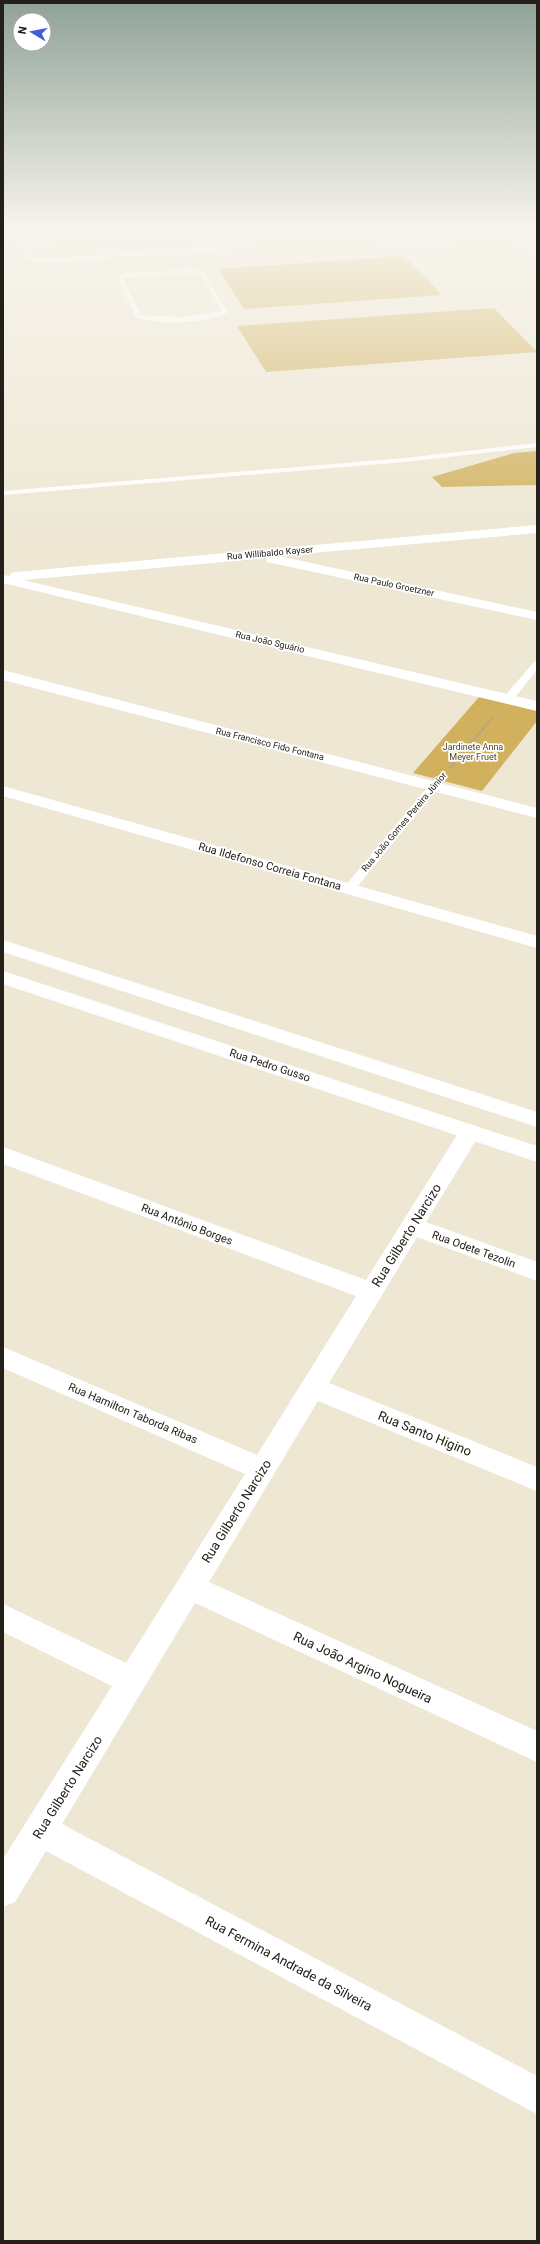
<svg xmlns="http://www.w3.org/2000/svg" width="540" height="2244" font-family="Roboto,sans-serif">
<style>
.green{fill:#d1b15d}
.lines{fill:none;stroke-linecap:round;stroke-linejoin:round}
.path{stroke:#aaa596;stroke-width:2;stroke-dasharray:3 1.5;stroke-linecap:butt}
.lane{fill:#fff;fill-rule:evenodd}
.street{fill:#fff;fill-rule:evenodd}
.secondary{fill:#fff;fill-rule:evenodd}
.labels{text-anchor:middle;stroke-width:3.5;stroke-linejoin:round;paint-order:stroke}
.far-street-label{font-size:9px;fill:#232019;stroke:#fff}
.far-park-label{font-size:9px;fill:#54461e;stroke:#fff}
.street-label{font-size:11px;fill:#232019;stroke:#fff}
.near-street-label{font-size:13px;fill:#232019;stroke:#fff}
</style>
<rect width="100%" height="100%" fill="#eee7d4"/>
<g class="green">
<path d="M404,256L442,295L244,309L218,269Z"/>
<path d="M494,308L537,352L266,372L237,326Z"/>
<path d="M537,451V485L442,487L432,477L514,453Z"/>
<path d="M479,697L537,711V721L482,791L413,773Z"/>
</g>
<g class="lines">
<path class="path" d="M450,768L492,718"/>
<g class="lane">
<path d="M225,227L235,228L254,244L245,249L40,263L25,257L22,232L27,231L29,238ZM221,230L231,231L247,244L40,259L31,256L29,242Z"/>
<path d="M363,227H369L383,239H387L511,234L522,244L537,251V255L518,246L510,238L387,243L379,241Z"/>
<path d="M193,269L204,272L228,313C201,324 164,325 136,318L117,278L127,273ZM193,273L200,274L222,311L183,317L141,315L123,279L128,277Z"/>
<path d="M537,443V447L405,462L3,495V491L405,458Z"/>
<path d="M537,661V670L512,701H504V697L534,662Z"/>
<path d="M434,783L438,784L439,786L438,788L353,892H345L343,889L345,886L430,784Z"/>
</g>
<g class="street">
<path d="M537,525V533L279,556L537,612V620L272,563L267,562L266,558L23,580L537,701V711L3,583V575L9,576L11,573L16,572Z"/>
<path d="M3,670L537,808V818L3,680Z"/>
<path d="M3,786L537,936V948L3,796Z"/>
<path d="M470,1124L478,1127L481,1132L426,1222L537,1262V1281L417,1237L329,1383L537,1467V1491L318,1401L209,1582L537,1731V1762L195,1603L62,1824L537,2076V2114L46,1851L15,1902L3,1907V1859L112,1686L3,1632V1604L126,1663L245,1474L3,1368V1347L257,1455L356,1296L3,1164V1147L366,1280L462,1127Z"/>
</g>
<g class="secondary">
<path d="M3,940L537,1112V1127L3,952Z"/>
<path d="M3,971L537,1146V1162L3,984Z"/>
</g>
</g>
<linearGradient id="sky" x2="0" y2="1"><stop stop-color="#8fa298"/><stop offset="0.42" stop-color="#f7f4ec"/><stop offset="1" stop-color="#f7f4ec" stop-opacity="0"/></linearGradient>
<rect width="540" height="541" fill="url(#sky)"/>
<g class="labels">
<g class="far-street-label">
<text transform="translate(270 553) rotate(-5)" y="3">Rua Willibaldo Kayser</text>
<text transform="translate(394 585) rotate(12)" y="3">Rua Paulo Groetzner</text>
<text transform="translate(270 642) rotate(13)" y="3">Rua João Sguário</text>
<text transform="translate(270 744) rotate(14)" y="3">Rua Francisco Fido Fontana</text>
<text transform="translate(404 822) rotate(-50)" y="3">Rua João Gomes Pereira Júnior</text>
</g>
<g class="far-park-label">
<text x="473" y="750">Jardinete Anna<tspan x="473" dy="10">Meyer Fruet</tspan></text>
</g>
<g class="street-label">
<text transform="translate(270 866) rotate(16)" y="4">Rua Ildefonso Correia Fontana</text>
<text transform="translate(270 1065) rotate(18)" y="4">Rua Pedro Gusso</text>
<text transform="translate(187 1224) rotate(21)" y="4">Rua Antônio Borges</text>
<text transform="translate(474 1249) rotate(20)" y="4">Rua Odete Tezolin</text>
<text transform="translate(133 1413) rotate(23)" y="4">Rua Hamilton Taborda Ribas</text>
</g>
<g class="near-street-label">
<text transform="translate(406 1235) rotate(-58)" y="5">Rua Gilberto Narcizo</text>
<text transform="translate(425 1433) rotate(22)" y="5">Rua Santo Higino</text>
<text transform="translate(236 1511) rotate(-58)" y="5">Rua Gilberto Narcizo</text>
<text transform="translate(363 1667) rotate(25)" y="5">Rua João Argino Nogueira</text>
<text transform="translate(67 1787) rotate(-58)" y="5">Rua Gilberto Narcizo</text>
<text transform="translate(289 1963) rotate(28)" y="5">Rua Fermina Andrade da Silveira</text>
</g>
</g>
<rect width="540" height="2244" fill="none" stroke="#232019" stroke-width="8"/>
<g transform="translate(32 32) rotate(280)"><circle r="19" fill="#ffffff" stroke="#a7a6a3"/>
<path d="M0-3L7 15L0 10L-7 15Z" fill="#445fd3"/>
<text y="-6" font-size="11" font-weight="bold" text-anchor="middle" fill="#232019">N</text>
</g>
</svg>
